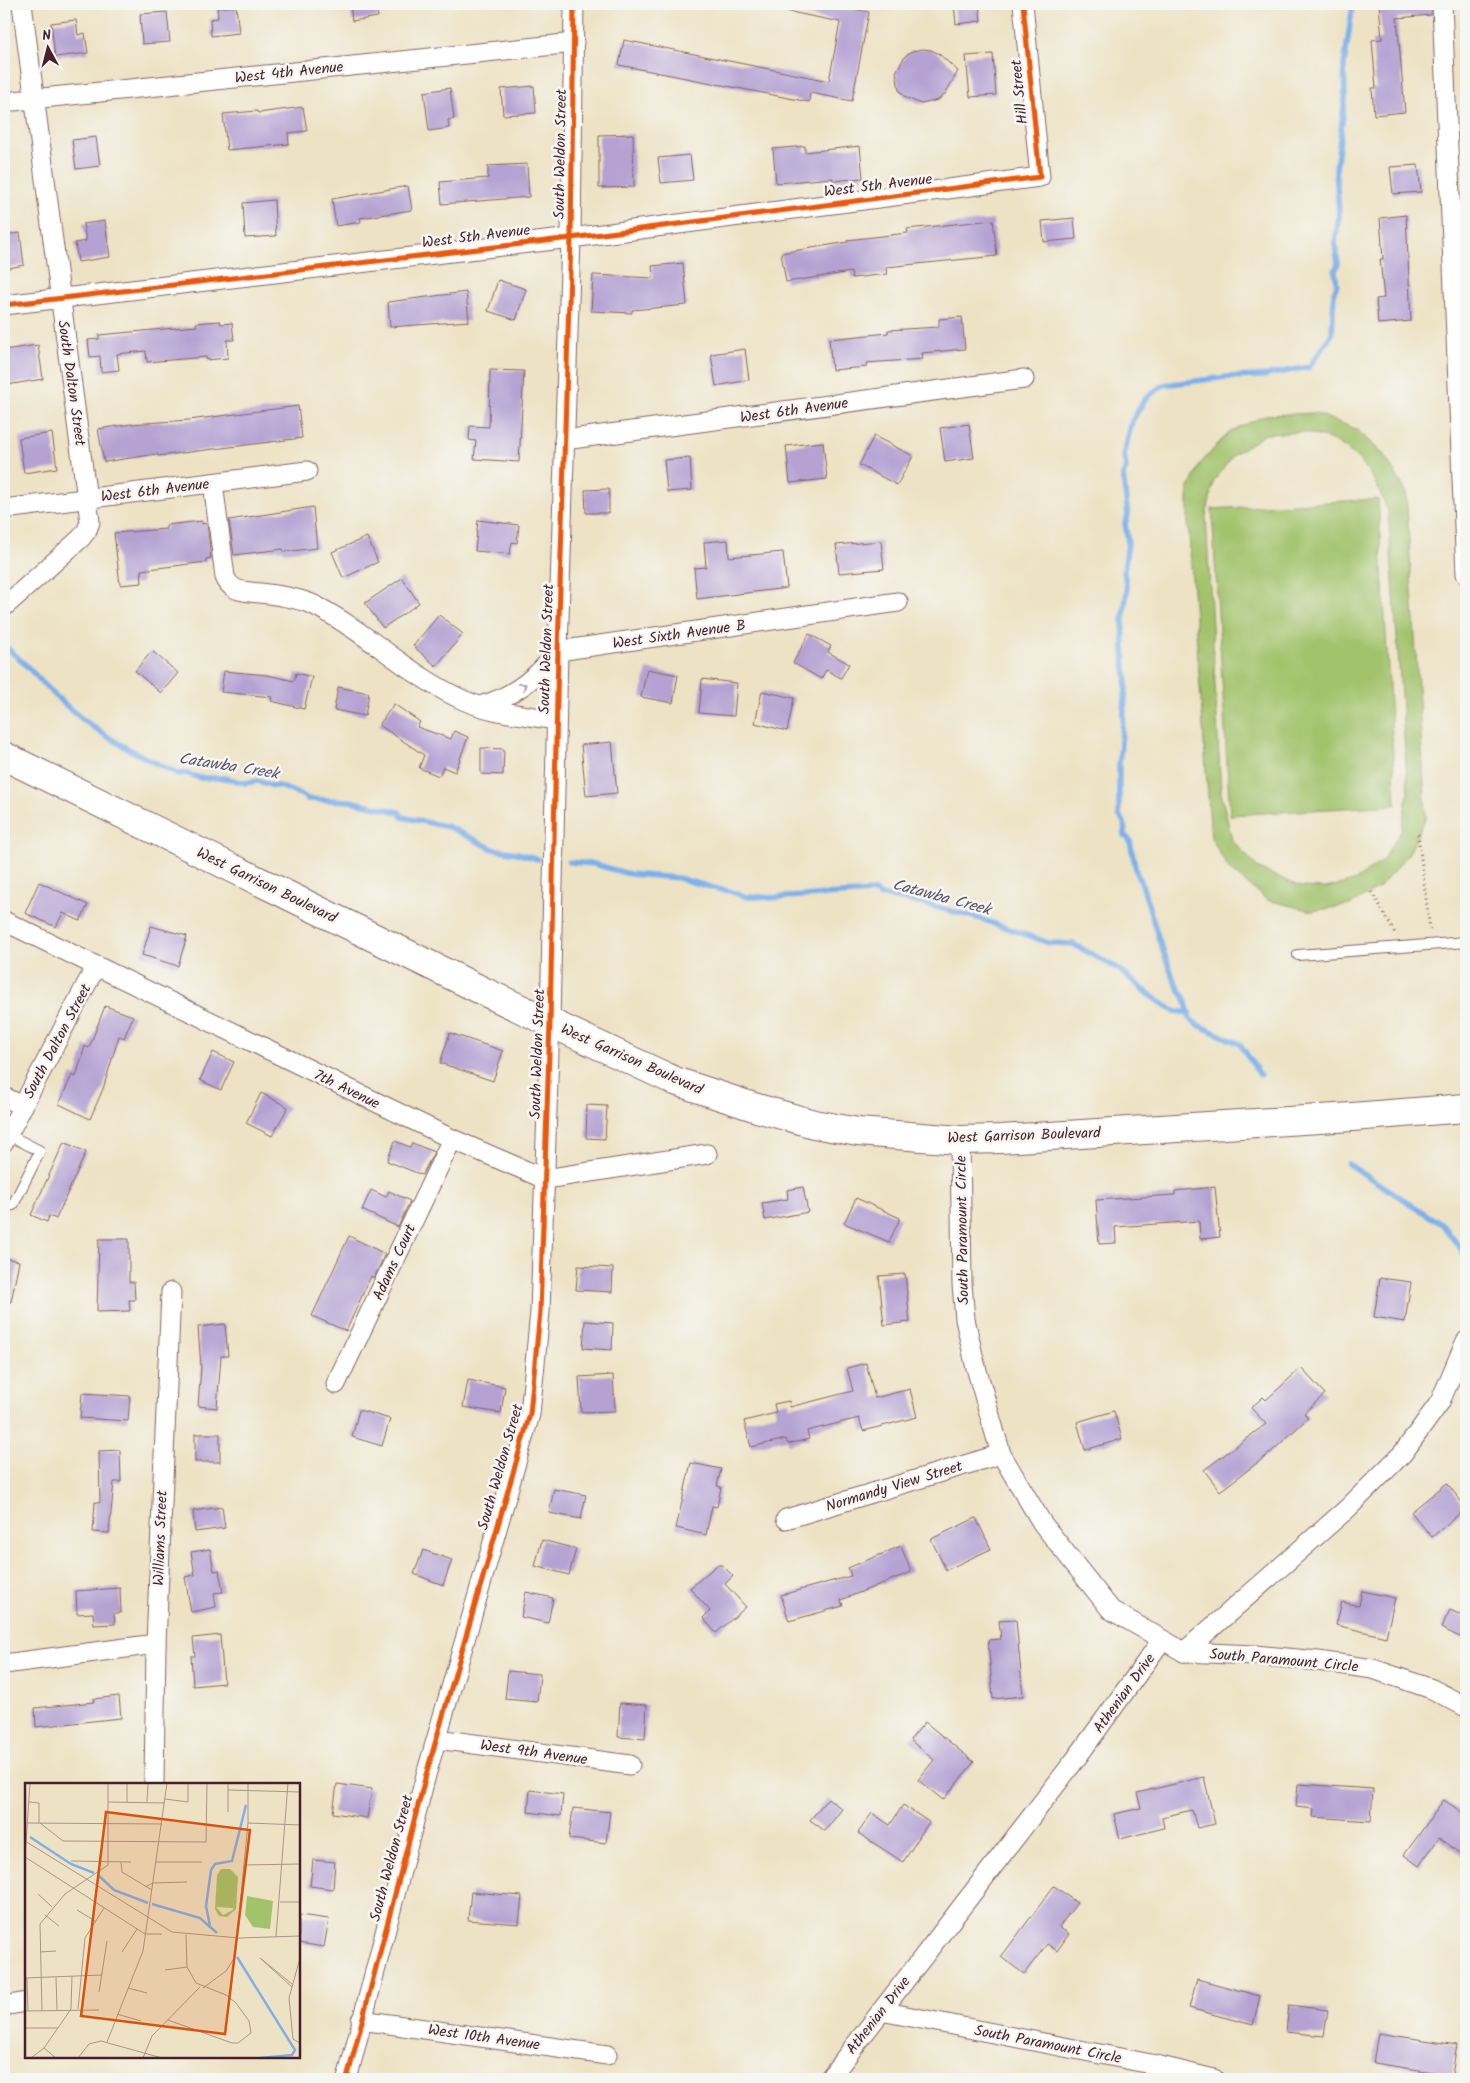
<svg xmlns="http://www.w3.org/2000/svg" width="1470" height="2083" font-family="Kalam,sans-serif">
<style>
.green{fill:#a2c36c;stroke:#76714c;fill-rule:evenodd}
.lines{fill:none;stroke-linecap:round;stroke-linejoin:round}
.stream{stroke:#7db0ea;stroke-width:5.5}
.building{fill:#b5a2d3}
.lane-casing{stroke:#836361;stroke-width:12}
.street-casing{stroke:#836361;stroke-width:21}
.secondary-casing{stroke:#836361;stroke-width:30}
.path{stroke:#836361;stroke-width:3;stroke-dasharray:1 4;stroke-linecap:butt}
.lane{stroke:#fff;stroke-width:10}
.street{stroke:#fff;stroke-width:19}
.secondary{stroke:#fff;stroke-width:28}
.cycleway-casing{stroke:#f6f6f2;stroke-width:8}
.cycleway{stroke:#e8590c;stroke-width:5}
.oneway{stroke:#ae9aa0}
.labels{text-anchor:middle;stroke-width:5;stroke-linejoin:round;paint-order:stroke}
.street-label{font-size:15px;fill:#4a1f2b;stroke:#f6f6f2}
.water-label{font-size:16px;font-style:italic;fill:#5c526e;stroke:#f6f6f2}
.inset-river{fill:none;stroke:#7db0ea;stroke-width:2.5}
.inset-road{fill:none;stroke:#ac9487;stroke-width:1}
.view{fill:#d8530f;fill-opacity:0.15;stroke:#d8530f;stroke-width:2.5}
.inset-edge{fill:none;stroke:#4a1f2b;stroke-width:2.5}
</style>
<rect width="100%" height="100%" fill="#f6f6f2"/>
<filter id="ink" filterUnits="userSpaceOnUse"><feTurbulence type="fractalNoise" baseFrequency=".02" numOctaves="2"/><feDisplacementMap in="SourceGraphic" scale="10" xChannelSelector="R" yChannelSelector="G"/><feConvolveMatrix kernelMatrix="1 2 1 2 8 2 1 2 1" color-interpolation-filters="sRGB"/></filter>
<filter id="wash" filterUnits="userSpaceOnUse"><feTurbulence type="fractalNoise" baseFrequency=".0096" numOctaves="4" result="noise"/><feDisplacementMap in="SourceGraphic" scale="20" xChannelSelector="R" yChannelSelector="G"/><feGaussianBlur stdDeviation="1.12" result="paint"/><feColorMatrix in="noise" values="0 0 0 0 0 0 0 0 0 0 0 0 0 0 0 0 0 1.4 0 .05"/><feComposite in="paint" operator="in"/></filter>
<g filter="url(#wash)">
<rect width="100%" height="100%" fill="#ede2c4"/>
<g class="green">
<path d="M1315,413L1356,429L1383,454L1406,491L1426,817L1409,853L1379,888L1350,905L1312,911L1267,900L1229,869L1211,838L1188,522V490L1200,464L1229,432L1266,415ZM1304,432C1313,435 1325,437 1334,441C1364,457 1376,481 1388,511L1408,793L1401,831L1382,861L1354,881L1326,888L1302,887L1259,869L1232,840L1221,793L1206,517L1214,481L1234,454L1266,434Z"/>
<path d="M1378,499L1396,805L1230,815L1212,509Z"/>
</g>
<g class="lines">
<g class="stream">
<path d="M4,646C25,661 40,682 59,699C93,732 136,755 179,774L185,773L200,778H224L245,783L258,781L273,786H279L304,796L307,799L350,801L399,812L402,817L449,827L493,849L517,853L538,859"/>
<path d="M569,862L594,864L629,874L678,878L721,890C731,889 738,896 749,897C757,898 762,895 769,898L875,892L879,895L925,904L981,919L1049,943L1073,944L1117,968L1154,998L1174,1011L1189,1013"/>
<path d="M1260,1075L1240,1044L1198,1025L1190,1019L1185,999L1174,980L1159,940L1141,881L1137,875L1130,841L1125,835L1124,822L1119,815V765L1127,677L1125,671L1123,619L1127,591L1124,571L1128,543L1125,523L1128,516L1123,475L1126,468L1124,454L1132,421L1145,399L1163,385L1228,377L1262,376L1309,367L1332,334L1334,292L1337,285L1335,271L1338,264L1335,244L1339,216L1336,169L1345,99L1344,65L1353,4"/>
<path d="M1348,1164L1443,1225L1466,1256"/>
</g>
</g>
<g id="blocks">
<g class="building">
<path d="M350,4H376L378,17L352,21Z"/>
<path d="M787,4H827L869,12L852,101L810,93L809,102L619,65L624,40L829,81L840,22L786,11Z"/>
<path d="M954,4H979L981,21L956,24Z"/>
<path d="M1379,4H1431V15L1397,18L1405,112L1374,115L1372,88H1376L1372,40L1382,39Z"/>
<path d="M236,6L239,33L211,36L210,19L218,18L217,8Z"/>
<path d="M167,12L170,42L142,44L140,14Z"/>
<path d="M76,20L78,35L85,33L88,53L55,57L51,23Z"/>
<path d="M922,49L931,50L939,54L958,71L945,94L938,100L921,104L905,97L899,90L896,72L905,56L913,51Z"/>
<path d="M993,54L996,95L970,97L966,56Z"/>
<path d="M534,86L536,113L503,115L501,89Z"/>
<path d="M450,88L454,119L448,120L449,128L429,131L424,92Z"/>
<path d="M303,107L307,131L288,133L289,144L227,150L223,114L257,111L258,113Z"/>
<path d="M633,134L634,187L599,188V135Z"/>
<path d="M96,137L100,166L76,169L72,140Z"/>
<path d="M805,146V152L860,146L863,178L833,181V178L776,183L773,149Z"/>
<path d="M690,155L693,180L661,183L658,158Z"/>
<path d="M527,164L529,197L442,204L440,182L488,178V166Z"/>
<path d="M1418,165L1421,192L1393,194L1390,167Z"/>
<path d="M408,186L412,210L360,218L361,222L336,226L332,199Z"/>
<path d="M274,200L276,236L245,238L243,203Z"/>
<path d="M1406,215L1411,321L1378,324L1376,299L1384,298L1380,259H1383L1380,218Z"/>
<path d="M1074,218L1076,239L1044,242L1042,221Z"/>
<path d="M993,220L997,256L886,267L887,274L852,278L851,272L786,282L781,253L848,242L847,240L908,233L907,229Z"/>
<path d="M105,221L110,257L78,262L75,243L86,241L83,224Z"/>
<path d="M20,233L24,265L4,269V235Z"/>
<path d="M683,263L687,305L632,310V313L591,311L593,275L653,278L652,266Z"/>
<path d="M498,280L526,289L516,320L488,311Z"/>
<path d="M466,292L469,321L390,327L388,302Z"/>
<path d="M962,317L965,349L922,353L923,359L866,363L867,367L832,370L829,339L888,333V330L939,327V319Z"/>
<path d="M220,321L221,324L232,323L234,340H227L228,358L207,360L206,357L147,362L146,351L117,354L119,370L101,372L100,356L90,357L88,340L99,339V335L197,326L196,323Z"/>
<path d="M38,345L43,379L7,385L4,350Z"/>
<path d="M745,349L749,380L716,386L711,354Z"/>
<path d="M490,370L524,371L519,462L474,459L476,441L469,440L470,426L489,427Z"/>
<path d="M298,406L302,438L158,456L157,454L104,462L98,429L132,424L189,420Z"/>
<path d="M969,424L974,458L945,462L940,428Z"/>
<path d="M52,433L57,468L24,473L19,438Z"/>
<path d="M874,436L913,456L897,485L859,465Z"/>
<path d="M823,442L827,479L790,483L786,446Z"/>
<path d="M690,458L692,490L667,492L664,460Z"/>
<path d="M609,489V513H586L585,490Z"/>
<path d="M313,507L317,548L284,552L283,549L234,555L229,520Z"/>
<path d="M478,520L519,525L517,543L512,542L510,554L475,551Z"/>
<path d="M202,521V524L207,523L211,558L206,559V562L141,570L142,583L120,585L114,533L166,529V525Z"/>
<path d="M367,537L378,562L343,578L332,552Z"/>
<path d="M728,540L729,557L783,552L787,588L697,599L694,568L706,567L704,542Z"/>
<path d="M881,541L884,569L839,573L836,545Z"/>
<path d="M402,578L419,603L383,628L365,603Z"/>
<path d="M439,615L463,634L436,666L413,646Z"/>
<path d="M809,634L831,646L828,652L849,664L841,678L826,670L821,679L793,663Z"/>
<path d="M152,651L178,673L161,693L135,671Z"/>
<path d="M647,669L678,675L673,703L641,697Z"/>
<path d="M224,671L267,675L294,681L296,673L312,677L304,709L271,701L272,697L221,692Z"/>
<path d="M702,679L737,683L734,716L699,713Z"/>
<path d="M338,687L369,693L365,716L334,710Z"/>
<path d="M762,691L794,698L787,731L755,723Z"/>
<path d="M394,704L420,722L417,727L451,739L454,731L468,737L455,772L443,767L439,776L419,768L424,755L379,725Z"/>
<path d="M612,742L617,793L586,796L581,745Z"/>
<path d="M481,748L504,749L503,775L481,774Z"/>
<path d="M39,882L88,905L80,921L63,913L56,927L25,913Z"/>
<path d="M151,926L187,936L178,966L142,955Z"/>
<path d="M105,1006L133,1016L124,1038L119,1036L103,1089L90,1119L59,1104L72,1075L76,1077L85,1046L89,1048Z"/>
<path d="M450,1033L503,1051L493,1081L440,1063Z"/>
<path d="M213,1052L234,1062L221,1090L200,1080Z"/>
<path d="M261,1093L288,1107L272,1136L246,1123Z"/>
<path d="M587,1105L607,1106L605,1139L586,1138Z"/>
<path d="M395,1141L410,1147L412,1143L434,1152L422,1175L387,1161Z"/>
<path d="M64,1142L86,1152L56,1219L49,1216L47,1222L31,1215Z"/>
<path d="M803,1187L808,1212L765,1220L762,1203L788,1199L787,1190Z"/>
<path d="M1215,1187L1220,1237L1200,1239L1199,1221L1115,1227L1116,1243L1099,1244L1096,1200L1175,1195V1191Z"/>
<path d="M371,1190L386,1197L389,1191L410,1201L398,1227L362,1210Z"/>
<path d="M856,1198L900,1218L889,1242L844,1223Z"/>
<path d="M349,1236L385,1254L374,1278L371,1276L346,1331L312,1316Z"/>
<path d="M99,1239H129V1282H134L135,1300H129L130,1311L97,1312Z"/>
<path d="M4,1258L19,1261L11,1302H4Z"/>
<path d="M578,1266L613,1268L612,1292L576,1290Z"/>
<path d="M905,1274L910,1322L884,1325L879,1276Z"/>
<path d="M1380,1278L1411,1282L1405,1322L1374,1317Z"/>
<path d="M585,1321L613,1323L612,1350L583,1348Z"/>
<path d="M225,1324L228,1356H221L217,1408L198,1406L201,1367L198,1327Z"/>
<path d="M866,1363L875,1398L910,1389L917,1417L863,1431L859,1418L807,1431L809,1439L788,1444L786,1439L751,1447L744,1421L776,1413L774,1404L789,1401L790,1407L853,1391L847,1368Z"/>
<path d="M1301,1368L1325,1394L1304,1413L1308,1418L1269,1454L1220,1491L1204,1470L1266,1424L1251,1408L1263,1397L1266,1400Z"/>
<path d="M613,1375L615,1411L581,1412L579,1377Z"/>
<path d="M468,1380L505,1387L501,1413L463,1407Z"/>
<path d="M82,1393L130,1396L128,1421L80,1418Z"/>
<path d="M359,1410L390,1419L382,1446L352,1437Z"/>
<path d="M1114,1411L1122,1439L1085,1450L1077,1422Z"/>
<rect x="195" y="1434" width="25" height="28"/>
<path d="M120,1450L121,1482H114L109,1533L93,1532L95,1502L100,1503L99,1451Z"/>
<path d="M691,1463L721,1469L717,1486L721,1487L717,1507L712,1506L706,1535L676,1528Z"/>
<path d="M1447,1483L1466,1508L1432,1537L1411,1512Z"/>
<path d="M554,1489L586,1495L581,1519L549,1513Z"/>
<path d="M222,1507L225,1528L195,1532L193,1511Z"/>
<path d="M976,1518L991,1549L946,1570L931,1539Z"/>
<path d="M542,1540L576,1549L569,1575L535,1566Z"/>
<path d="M901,1546L911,1572L841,1600L843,1606L789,1621L781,1595L851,1576L848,1568Z"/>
<path d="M210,1549L214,1571L219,1570L223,1592L214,1593L216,1607L191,1612L185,1577L195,1575L191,1552Z"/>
<path d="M423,1550L452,1560L443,1585L414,1574Z"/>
<path d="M717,1565H722L733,1576L725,1584L746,1607L716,1633L703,1618L710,1611L690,1588Z"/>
<path d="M120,1588L121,1613H114L115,1624L94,1625L93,1613L77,1614L76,1591Z"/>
<path d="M1362,1591L1395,1598L1386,1637L1336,1625L1342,1602L1359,1606Z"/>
<path d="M526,1592L553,1598L548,1623L521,1617Z"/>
<path d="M1450,1610L1466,1617V1640L1441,1628Z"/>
<path d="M1016,1620L1023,1696L993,1699L988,1640L1001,1639L999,1621Z"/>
<path d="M220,1635L224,1683L193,1686L191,1656H195L193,1638Z"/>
<path d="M508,1671L540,1674L537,1702L505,1699Z"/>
<path d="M119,1696L121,1718L36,1727L35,1708L94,1702L93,1699Z"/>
<path d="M620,1703L647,1705L645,1739L618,1737Z"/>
<path d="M925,1722L974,1762L943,1800L918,1780L934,1760L910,1740Z"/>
<path d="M1204,1777L1215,1824L1197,1828L1192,1810L1162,1817L1164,1828L1120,1839L1114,1814L1141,1808L1137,1793Z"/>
<path d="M337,1784L372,1789L367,1818L333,1813Z"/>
<path d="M1298,1784L1373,1789L1371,1821L1313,1817L1314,1809L1296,1807Z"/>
<path d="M530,1790L563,1794L561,1816L528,1812Z"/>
<path d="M828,1798L842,1809L825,1831L810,1820Z"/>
<path d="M1444,1800L1466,1815V1858L1439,1838L1419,1866L1404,1855Z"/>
<path d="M903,1805L929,1822L903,1862L858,1833L872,1813L890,1825Z"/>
<path d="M573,1808L610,1812L606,1843L569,1839Z"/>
<path d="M313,1860L335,1862L333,1889L310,1886Z"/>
<path d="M1054,1886L1077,1903L1059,1927L1069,1934L1057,1951L1047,1944L1024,1974L1001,1957Z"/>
<path d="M471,1892L522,1896L519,1924L468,1920Z"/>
<path d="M299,1915L329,1919L324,1947L299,1943Z"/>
<path d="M1197,1979L1260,1996L1253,2025L1189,2008Z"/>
<path d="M1289,2005L1328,2010L1324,2036L1286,2032Z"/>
<path d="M1378,2033L1457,2045L1452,2075L1373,2063Z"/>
</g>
</g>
</g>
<g filter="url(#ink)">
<use href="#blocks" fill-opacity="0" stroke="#836361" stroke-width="1"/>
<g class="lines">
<defs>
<g id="lane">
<path d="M1298,955L1466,942"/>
<path d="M7,1134L40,1151L13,1205"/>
</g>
<g id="street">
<path d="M1442,4L1466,574"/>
<path d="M4,102L574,43"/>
<path d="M4,305L571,238L1040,177L1023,4"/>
<path d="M564,440L1024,379"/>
<path d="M213,483L225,577C227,582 229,585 234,588C241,592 252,592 260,593C278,595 300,598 316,606C367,632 411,677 463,700C492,713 526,715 556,720"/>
<path d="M4,509L307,471"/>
<path d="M4,607L81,538L87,530L90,522L22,4"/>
<path d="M480,706C513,697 537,678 558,651L898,602"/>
<path d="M4,921L452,1139L545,1179L707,1154"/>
<path d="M4,1097L23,1106"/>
<path d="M960,1140L962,1284L965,1319L975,1364L1001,1454L1042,1523L1111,1610L1184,1652L1255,1655L1318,1661L1373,1669L1432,1689L1466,1707"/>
<path d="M4,1142L96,966"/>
<path d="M336,1384L452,1139"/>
<path d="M786,1519L1001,1454"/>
<path d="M1184,1652L1348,1508L1403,1453L1440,1402L1466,1341"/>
<path d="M4,1664L156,1644"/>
<path d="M437,1739L630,1765"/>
<path d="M154,1784L156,1644L171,1292"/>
<path d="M4,2006L26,2002"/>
<path d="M881,2011L1156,2065L1214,2079"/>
<path d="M361,2020L607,2055"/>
<path d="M347,2079L426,1775L530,1414L540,1312L550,1023L558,651L571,238L574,4"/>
<path d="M829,2079L1078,1756L1162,1640"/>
</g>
<path id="secondary" d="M4,756L487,993L675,1081L757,1108L814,1124L858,1132L960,1140L1001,1139L1352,1117L1466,1108"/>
</defs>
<use href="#lane" class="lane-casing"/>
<use href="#street" class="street-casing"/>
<use href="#secondary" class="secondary-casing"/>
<g class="path">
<path d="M1418,834L1430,930"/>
<path d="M1372,892L1396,935"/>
</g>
<use href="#lane" class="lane"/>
<use href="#street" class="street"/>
<use href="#secondary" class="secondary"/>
<defs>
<g id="cycleway">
<path d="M4,305L571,238L1040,177L1023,4"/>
<path d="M347,2079L426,1775L530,1414L540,1312L550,1023L558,651L571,238L574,4"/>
</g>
</defs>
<use href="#cycleway" class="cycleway-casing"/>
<use href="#cycleway" class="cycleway"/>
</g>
<defs><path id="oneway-chevron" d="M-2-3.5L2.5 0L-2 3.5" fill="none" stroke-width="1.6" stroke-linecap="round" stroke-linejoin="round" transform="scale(1.25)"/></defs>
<use class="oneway" href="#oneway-chevron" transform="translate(523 686) rotate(-34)"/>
</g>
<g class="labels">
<g class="street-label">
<text transform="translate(289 72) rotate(-6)" y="5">West 4th Avenue</text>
<text transform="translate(1019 92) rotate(-96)" y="5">Hill Street</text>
<text transform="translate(560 154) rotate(-89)" y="5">South Weldon Street</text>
<text transform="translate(878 185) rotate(-7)" y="5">West 5th Avenue</text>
<text transform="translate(476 236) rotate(-7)" y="5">West 5th Avenue</text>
<text transform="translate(72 383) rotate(82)" y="5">South Dalton Street</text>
<text transform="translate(794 410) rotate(-8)" y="5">West 6th Avenue</text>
<text transform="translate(155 490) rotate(-7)" y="5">West 6th Avenue</text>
<text transform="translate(679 634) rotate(-8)" y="5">West Sixth Avenue B</text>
<text transform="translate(546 649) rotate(-88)" y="5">South Weldon Street</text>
<text transform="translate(267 885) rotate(26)" y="5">West Garrison Boulevard</text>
<text transform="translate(57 1041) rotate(-62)" y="5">South Dalton Street</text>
<text transform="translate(537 1054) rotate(-88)" y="5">South Weldon Street</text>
<text transform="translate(632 1059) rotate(24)" y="5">West Garrison Boulevard</text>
<text transform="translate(347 1089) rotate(26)" y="5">7th Avenue</text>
<text transform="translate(1024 1135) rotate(-2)" y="5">West Garrison Boulevard</text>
<text transform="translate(962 1230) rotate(-91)" y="5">South Paramount Circle</text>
<text transform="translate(394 1262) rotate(-65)" y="5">Adams Court</text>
<text transform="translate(500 1467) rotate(-74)" y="5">South Weldon Street</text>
<text transform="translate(894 1486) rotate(-17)" y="5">Normandy View Street</text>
<text transform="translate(160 1538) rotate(-88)" y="5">Williams Street</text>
<text transform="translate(1284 1660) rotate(5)" y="5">South Paramount Circle</text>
<text transform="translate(1124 1693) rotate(-54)" y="5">Athenian Drive</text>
<text transform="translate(534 1752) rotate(8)" y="5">West 9th Avenue</text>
<text transform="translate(391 1858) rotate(-75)" y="5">South Weldon Street</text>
<text transform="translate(878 2015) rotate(-52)" y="5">Athenian Drive</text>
<text transform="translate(484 2037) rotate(8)" y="5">West 10th Avenue</text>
<text transform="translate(1048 2044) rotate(11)" y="5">South Paramount Circle</text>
</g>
<g class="water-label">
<text transform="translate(229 765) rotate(9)" y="6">Catawba Creek</text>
<text transform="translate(942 896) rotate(15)" y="6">Catawba Creek</text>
</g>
</g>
<g transform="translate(25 1783)">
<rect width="275" height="275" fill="#ede2c4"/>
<path d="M196,86H205L213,94L211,126L202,134L194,133L190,126L192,92ZM211,95L208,127L198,132L191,124L208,125ZM222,113L248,118L245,146L228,144L220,132Z" fill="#a2c36c" fill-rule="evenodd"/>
<path class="inset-river" d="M5,54L46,81L69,90M73,92L89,107L123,120M127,121L175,135L192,150M185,143L181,123L186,87L190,81L207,78L221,22M212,174L270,267L267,272L235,275"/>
<path class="inset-road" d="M203,7L275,9M140,16L163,19V0M4,19L14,20V40M83,19L140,20M102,19V0M122,19L123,0M203,29V0M2,40L137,41M15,40L38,58L181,59L182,0M223,40L275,42M0,58L147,149L214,155L275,153M0,74L120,151H137M0,74L5,0M46,78L106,79M96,79L97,89L127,107M131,79H177M219,82L275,81M120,104L128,100L162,99M13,111L27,124M255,119H275M52,127L70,138M20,132L34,143M251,154L263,0M15,169L31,168M97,169L112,146M275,175L264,215L268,256L275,260M140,187L162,184M31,194L32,227M0,195L77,192M2,195L3,228M267,204L235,175L267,201M103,205L122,210M178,205L201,188L210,174L223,40V0M74,209L82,158M53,226L60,155L79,125M0,228L74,227M17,228L15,141L40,111L83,82V0M92,231L116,238M143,237L207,260H213L226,250L224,238L211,220L201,212L171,200L162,184L161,152M0,245H33M82,259L118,168L142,0M19,265L31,275M6,275L19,265L46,226L47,193M53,275L64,261L76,258L137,275M118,275L127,253L175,204"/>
<path class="view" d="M81,29L225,47L200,251L56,233Z"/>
<rect width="275" height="275" class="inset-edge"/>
</g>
<rect width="1470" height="2083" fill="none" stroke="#f6f6f2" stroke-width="20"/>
<g transform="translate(48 48) rotate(353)" stroke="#f6f6f2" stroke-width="4" paint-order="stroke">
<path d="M0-4L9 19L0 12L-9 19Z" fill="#4a1f2b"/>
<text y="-8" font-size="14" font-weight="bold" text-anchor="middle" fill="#4a1f2b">N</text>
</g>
</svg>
